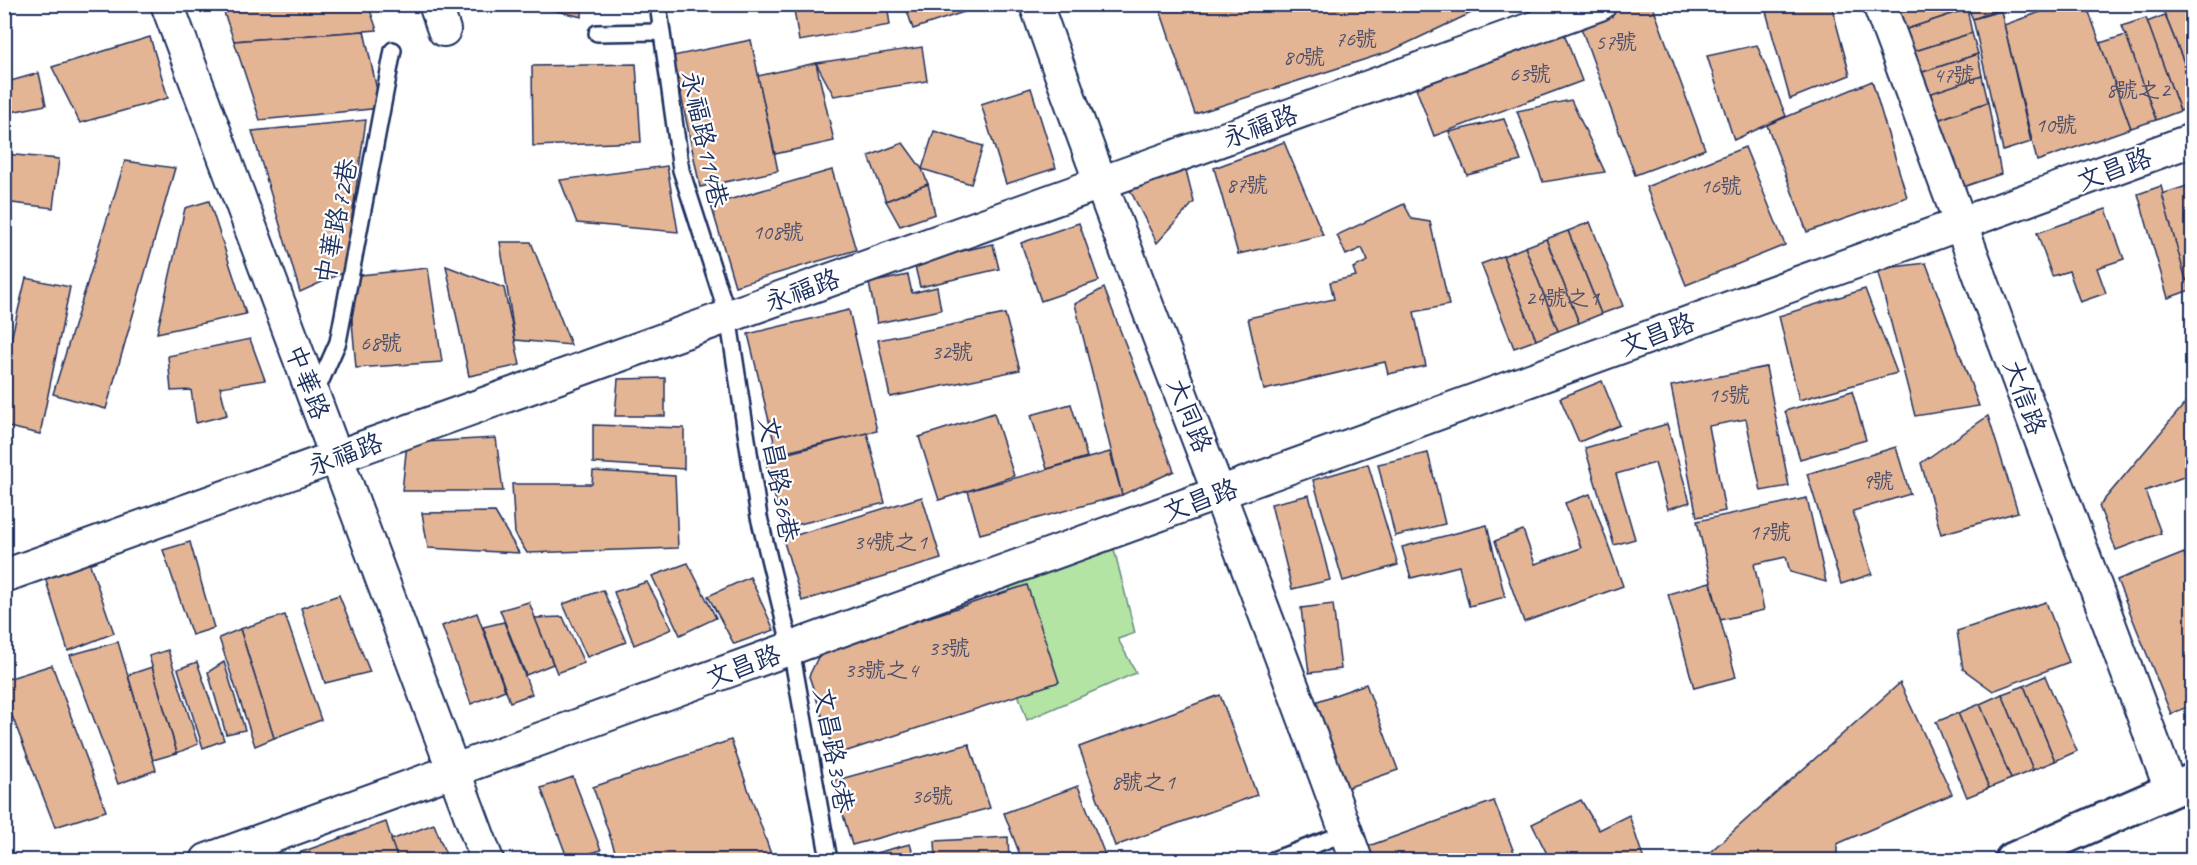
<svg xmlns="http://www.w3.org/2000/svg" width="2197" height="865" font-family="Caveat,'LXGW WenKai TC',sans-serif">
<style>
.green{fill:#b3e4a4;stroke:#678a81;stroke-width:1.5}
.building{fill:#e4b595;stroke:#1b2f5e;stroke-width:1.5}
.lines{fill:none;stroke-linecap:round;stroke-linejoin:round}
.lane-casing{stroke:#1b2f5e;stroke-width:20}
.street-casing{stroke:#1b2f5e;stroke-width:36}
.secondary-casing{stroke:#1b2f5e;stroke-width:38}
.lane{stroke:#fff;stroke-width:15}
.street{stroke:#fff;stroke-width:32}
.secondary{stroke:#fff;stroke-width:33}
.labels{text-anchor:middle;stroke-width:4.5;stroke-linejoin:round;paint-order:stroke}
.number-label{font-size:22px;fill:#4d506c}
.street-label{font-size:26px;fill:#1b2f5e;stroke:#fff}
</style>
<rect width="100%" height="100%" fill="#fff"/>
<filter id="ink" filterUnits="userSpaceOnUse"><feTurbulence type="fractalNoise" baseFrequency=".0167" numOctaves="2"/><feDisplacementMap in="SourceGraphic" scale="12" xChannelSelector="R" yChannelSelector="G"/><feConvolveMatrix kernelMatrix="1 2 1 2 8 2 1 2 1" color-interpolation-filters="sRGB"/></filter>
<g filter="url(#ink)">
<path class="green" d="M1111,537L1135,633L1118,639L1136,673L1027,720L1015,685L1044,671L1004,575Z"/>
<g class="building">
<path d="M221,4H368L377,30L234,41Z"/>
<path d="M528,4H582V17Z"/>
<path d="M793,4H887L890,25L799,41Z"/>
<path d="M905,4H982V6L913,29Z"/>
<path d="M1158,4H1490L1391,51L1195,114Z"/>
<path d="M1613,4H1652L1705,149L1635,175L1577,17Z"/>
<path d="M1764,4H1831L1850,75L1790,99Z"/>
<path d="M1891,4H1966L1967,9L1901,31Z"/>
<path d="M1966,4H2013L1973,19Z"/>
<path d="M2042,4H2063L2045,11Z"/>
<path d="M2063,4H2086L2131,128L2037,161L2004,25Z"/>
<path d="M2161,4H2191L2192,83L2165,15Z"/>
<path d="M1967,9L1972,33L1909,53L1901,31Z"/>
<path d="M2001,11L2031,142L2003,151L1973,19Z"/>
<path d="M2165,15L2192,83V107L2180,111L2147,22Z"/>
<path d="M2146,18L2180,111L2156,120L2122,26Z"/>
<path d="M1559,20L1582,81L1434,136L1411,75Z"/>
<path d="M364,31L381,108L260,120L234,41Z"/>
<path d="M1972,33L1978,54L1917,74L1909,53Z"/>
<path d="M2126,35L2156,120L2131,128L2100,43Z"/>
<path d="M150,37L168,98L80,123L52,67Z"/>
<path d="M751,40L778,171L700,187L673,56Z"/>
<path d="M1757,45L1786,116L1734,140L1707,56Z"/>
<path d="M922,47L927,81L834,96L816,63Z"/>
<path d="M1978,54L1982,76L1925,96L1917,74Z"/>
<path d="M816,63L834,141L775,154L758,76Z"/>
<path d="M636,64L641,142L533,146L532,66Z"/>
<path d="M39,73L46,105L11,112L7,82Z"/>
<path d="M1982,76L1988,102L1935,121L1926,95Z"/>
<path d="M1872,81L1907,197L1807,232L1767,125Z"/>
<path d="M1031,88L1056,168L1006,184L981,104Z"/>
<path d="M1571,100L1605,172L1543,182L1517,111Z"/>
<path d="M1988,102L2001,174L1960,188L1935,121Z"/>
<path d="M1504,119L1521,161L1467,175L1449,132Z"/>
<path d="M366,120L344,272L300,292L252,131Z"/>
<path d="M934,131L983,146L971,184L922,169Z"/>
<path d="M1284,142L1323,235L1238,254L1214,168Z"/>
<path d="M903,143L922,169L928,184L886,201L869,156Z"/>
<path d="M1745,147L1785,245L1686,285L1646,187Z"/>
<path d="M4,154L59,159L53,208L4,202Z"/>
<path d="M125,161L175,168L106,409L53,394Z"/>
<path d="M667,166L678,232L577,223L560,180Z"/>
<path d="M832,170L856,250L735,286L711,205Z"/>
<path d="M1186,170L1194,202L1157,243L1128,186Z"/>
<path d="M928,184L935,214L900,226L886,201Z"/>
<path d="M2192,185V207L2187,186Z"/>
<path d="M2161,186L2190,290L2168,298L2138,194Z"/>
<path d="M2187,186L2192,207V278L2186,280L2162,194Z"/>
<path d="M209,201L246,314L157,333L185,208Z"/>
<path d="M1404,204L1412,219L1430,222L1449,305L1414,312L1426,366L1388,374L1385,362L1264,390L1248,318L1334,299L1330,282L1356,276L1353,268L1368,261L1362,248L1346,255L1337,235Z"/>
<path d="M2106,209L2124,259L2097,268L2106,293L2080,302L2069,271L2052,276L2037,233Z"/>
<path d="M1590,222L1623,306L1601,314L1568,231Z"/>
<path d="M1079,223L1099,281L1041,301L1021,243Z"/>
<path d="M1568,231L1601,314L1579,323L1546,239Z"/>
<path d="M1546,239L1579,323L1558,331L1525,247Z"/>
<path d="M500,242H531L571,345L515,340Z"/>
<path d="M993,244L999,269L920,287L914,262Z"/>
<path d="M1525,247L1558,331L1536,340L1503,256Z"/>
<path d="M1503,256L1536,340L1514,348L1481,264Z"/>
<path d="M1926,263L1979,406L1915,416L1877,269Z"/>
<path d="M446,266L504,288L520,365L469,376Z"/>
<path d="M428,268L442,362L356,368L350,298L360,275Z"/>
<path d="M908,275L912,293L937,287L941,310L877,323L869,283Z"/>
<path d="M26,278L70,287L40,434L4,426V368Z"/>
<path d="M1104,288L1174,471L1122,495L1075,304Z"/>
<path d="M1865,289L1897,373L1799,400L1779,316Z"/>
<path d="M849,310L877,431L777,454L748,334Z"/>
<path d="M1005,314L1020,370L890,397L878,340Z"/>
<path d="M250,339L265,380L220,387L227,415L196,423L191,390L171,391L168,356Z"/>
<path d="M1766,367L1789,486L1761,491L1746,419L1709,426L1725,511L1697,517L1671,386Z"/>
<path d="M665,378V416H615L618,379Z"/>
<path d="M1602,381L1620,425L1579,442L1560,398Z"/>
<path d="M1852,391L1866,440L1800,459L1785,411Z"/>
<path d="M2192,395V474L2145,491L2161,533L2116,550L2099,506Z"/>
<path d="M1071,404L1087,457L1047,469L1031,415Z"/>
<path d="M994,413L1014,476L939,500L919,437Z"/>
<path d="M1988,416L2018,512L1941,534L1921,463Z"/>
<path d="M1667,424L1690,502L1668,509L1655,463L1616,474L1635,539L1614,545L1585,448Z"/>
<path d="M593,425L684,428V469L593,463Z"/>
<path d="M867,433L885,503L783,528L765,459Z"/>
<path d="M496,438L503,491H402L407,443Z"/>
<path d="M1896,447L1910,494L1853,511L1872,574L1841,584L1807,474Z"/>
<path d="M1110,452L1122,495L980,534L968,491Z"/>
<path d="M1428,453L1445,524L1395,536L1378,464Z"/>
<path d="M1368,464L1398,565L1343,581L1313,480Z"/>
<path d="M593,471L675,476L678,548L527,553L515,534L512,484H592Z"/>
<path d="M1590,494L1623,586L1524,622L1495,541L1523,530L1535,564L1581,548L1565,503Z"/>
<path d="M1309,495L1330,580L1292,589L1271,504Z"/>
<path d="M922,497L941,559L802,601L783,539Z"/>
<path d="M1807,498L1826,582L1790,572L1786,557L1754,564L1764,610L1720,620L1697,521Z"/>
<path d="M495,512L519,553L428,548L422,513Z"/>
<path d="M1487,525L1505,597L1469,606L1459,566L1411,578L1402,547Z"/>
<path d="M190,542L214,628L192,635L163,550Z"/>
<path d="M86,553L114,633L68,651L41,565Z"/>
<path d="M2184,553L2192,576V705L2171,714L2117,580Z"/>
<path d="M688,563L716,618L680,635L652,576Z"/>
<path d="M750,577L774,630L734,644L708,596Z"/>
<path d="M647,582L672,629L634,645L614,592Z"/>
<path d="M1710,582L1736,677L1694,688L1668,594Z"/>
<path d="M1027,585L1059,682L835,755L809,676L820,653Z"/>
<path d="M603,590L626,642L587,657L563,604Z"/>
<path d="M339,595L370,672L325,683L301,608Z"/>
<path d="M529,602L553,664L526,675L500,610Z"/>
<path d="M2046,602L2069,662L1993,691L1963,669L1957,631Z"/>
<path d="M4,603L12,624L4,627Z"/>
<path d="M1333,604L1341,669L1309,673L1301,608Z"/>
<path d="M477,613L505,690L471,704L442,626Z"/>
<path d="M285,615L321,720L274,738L240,629Z"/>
<path d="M563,617L584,663L557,673L535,618Z"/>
<path d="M504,622L532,694L510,702L483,627Z"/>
<path d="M240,629L274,738L255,746L219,638Z"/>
<path d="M118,642L156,770L118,784L70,655Z"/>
<path d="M168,650L198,744L177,753L149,656Z"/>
<path d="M197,662L224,740L203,748L178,669Z"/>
<path d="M224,662L245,730L226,734L208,672Z"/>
<path d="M52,665L106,811L55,827L4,695V680Z"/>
<path d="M152,667L177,753L153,760L128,675Z"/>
<path d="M2045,676L2077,751L2055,761L2024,686Z"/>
<path d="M1900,683L1952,794L1837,844V860H1701Z"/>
<path d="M1366,684L1398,770L1346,788L1315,702Z"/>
<path d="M2024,686L2055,761L2033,770L2002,694Z"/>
<path d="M2002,694L2033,770L2011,779L1980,704Z"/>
<path d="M1220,695L1257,795L1115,846L1079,747Z"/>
<path d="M1980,704L2011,779L1989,788L1958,713Z"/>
<path d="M1958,713L1989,788L1967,797L1936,722Z"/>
<path d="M731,740L773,860H618L593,787Z"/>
<path d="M969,744L990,808L852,845L833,781Z"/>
<path d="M573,777L601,850L568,860L541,788Z"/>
<path d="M1078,786L1107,860H1022L1004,813Z"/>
<path d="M1581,800L1599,830L1629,815L1644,860H1550L1532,824Z"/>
<path d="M1494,801L1517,860H1368L1363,848Z"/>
<path d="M386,822L398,860H279Z"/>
<path d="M434,824L448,860H398L391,840Z"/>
<path d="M1008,837L1009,860H936L935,841Z"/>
<path d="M910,844L915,860L853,859Z"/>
</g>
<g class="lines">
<defs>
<g id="lane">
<path d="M658,4L681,170L728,316L759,517L791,649L829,860"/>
<path d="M597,33L660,32"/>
<path d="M315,394L338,342L393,50"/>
<path d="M1273,860L1346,833"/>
</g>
<g id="street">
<path d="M167,4L487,860"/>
<path d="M435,4L444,30"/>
<path d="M1036,4C1137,292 1254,573 1356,860"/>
<path d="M1879,4L2171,790"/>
<path d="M4,576L1600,4"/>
<path d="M207,860L2192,140"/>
</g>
<path id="secondary" d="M2012,860L2192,781"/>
</defs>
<use href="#lane" class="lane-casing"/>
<use href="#street" class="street-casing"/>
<use href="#secondary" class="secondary-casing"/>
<use href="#lane" class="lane"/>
<use href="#street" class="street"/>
<use href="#secondary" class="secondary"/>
</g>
</g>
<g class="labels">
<g class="number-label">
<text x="1356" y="46">76號</text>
<text x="1616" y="49">57號</text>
<text x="1304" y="64">80號</text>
<text x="1530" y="81">63號</text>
<text x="1954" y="82">47號</text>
<text x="2138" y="97">8號之2</text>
<text x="2056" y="132">10號</text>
<text x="1247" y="192">87號</text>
<text x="1721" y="193">16號</text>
<text x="778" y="239">108號</text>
<text x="1562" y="305">24號之1</text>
<text x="381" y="350">68號</text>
<text x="952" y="359">32號</text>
<text x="1729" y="402">15號</text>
<text x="1878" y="488">9號</text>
<text x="1770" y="539">17號</text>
<text x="890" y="549">34號之1</text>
<text x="949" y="655">33號</text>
<text x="881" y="677">33號之4</text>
<text x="1143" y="789">8號之1</text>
<text x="932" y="803">36號</text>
</g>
<g class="street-label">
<text transform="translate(1260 126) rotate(-20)" y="9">永福路</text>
<text transform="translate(705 139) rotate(78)" y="9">永福路114巷</text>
<text transform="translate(2114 169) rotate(-20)" y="9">文昌路</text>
<text transform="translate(336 221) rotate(-79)" y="9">中華路72巷</text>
<text transform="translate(802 290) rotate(-20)" y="9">永福路</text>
<text transform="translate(1657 334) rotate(-20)" y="9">文昌路</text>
<text transform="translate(308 382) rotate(69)" y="9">中華路</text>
<text transform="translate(2025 397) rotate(70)" y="9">大信路</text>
<text transform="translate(1190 415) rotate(68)" y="9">大同路</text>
<text transform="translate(345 454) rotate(-20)" y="9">永福路</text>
<text transform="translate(779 479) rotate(80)" y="9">文昌路36巷</text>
<text transform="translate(1200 500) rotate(-20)" y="9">文昌路</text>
<text transform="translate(743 666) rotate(-20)" y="9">文昌路</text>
<text transform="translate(834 750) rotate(80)" y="9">文昌路35巷</text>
</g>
</g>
<rect width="2197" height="865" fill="none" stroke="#fff" stroke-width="24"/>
<rect x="12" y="12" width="2173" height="841" fill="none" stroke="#1b2f5e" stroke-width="2" filter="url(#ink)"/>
</svg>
